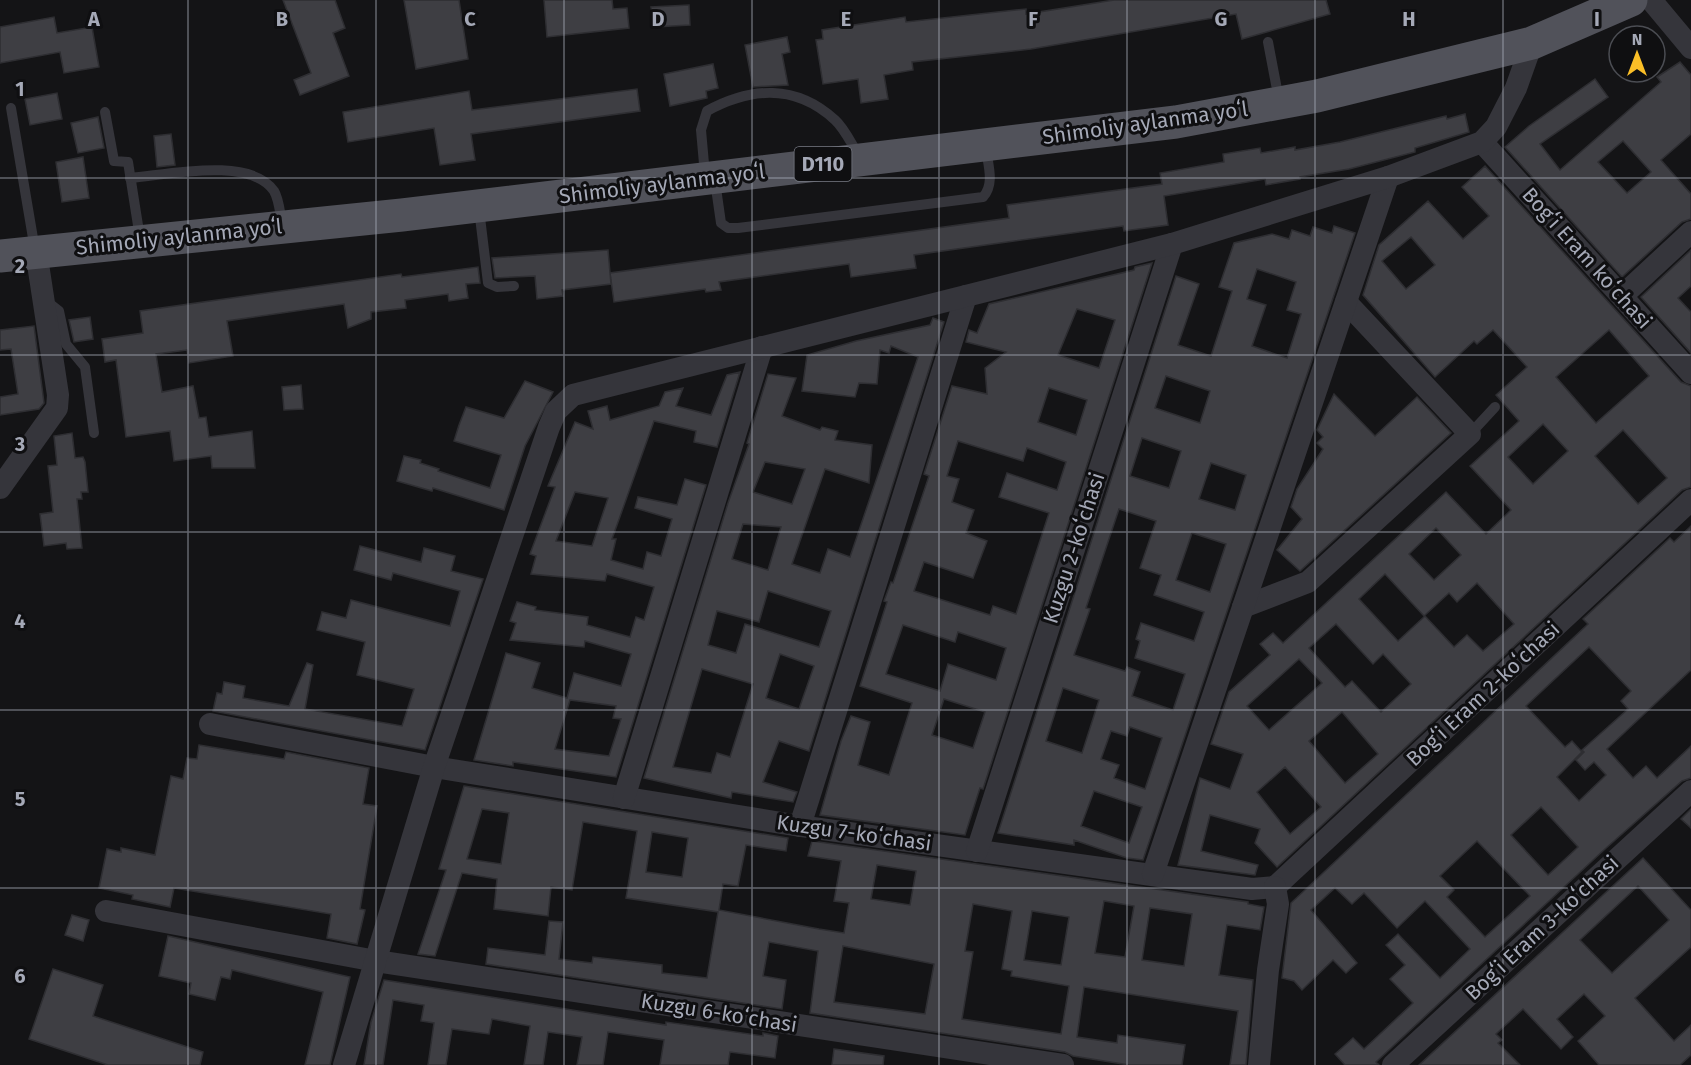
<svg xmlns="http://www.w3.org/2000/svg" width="1691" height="1065" font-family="'Fira Sans',sans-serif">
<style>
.building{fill:#3e3e43;stroke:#2e2e32;stroke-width:1.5;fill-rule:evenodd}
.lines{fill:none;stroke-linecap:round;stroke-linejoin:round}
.lane{stroke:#35353b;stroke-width:10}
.street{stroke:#35353b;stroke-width:22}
.primary{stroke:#51525a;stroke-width:33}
.grid{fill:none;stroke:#a5a9b7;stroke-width:1.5;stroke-opacity:0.55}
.labels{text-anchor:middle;stroke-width:6;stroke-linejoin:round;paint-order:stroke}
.shield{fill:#0f0f11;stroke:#787b85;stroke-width:1.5}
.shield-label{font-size:20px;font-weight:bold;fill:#a5a9b7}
.street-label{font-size:21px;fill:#a5a9b7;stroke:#0f0f11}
.grid-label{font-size:20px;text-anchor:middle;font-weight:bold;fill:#a5a9b7;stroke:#0f0f11;stroke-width:6;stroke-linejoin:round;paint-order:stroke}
</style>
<rect width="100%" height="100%" fill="#141416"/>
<g class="building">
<path d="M283,0H335L345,28L333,33L349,76L300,95L294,80L311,73Z"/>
<path d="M404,0H459L468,59L416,69Z"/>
<path d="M544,0H612L613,9L627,8L629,28L547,37Z"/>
<path d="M1114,0H1326L1330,14L1242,39L1236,14L1031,49L912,62L913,70L884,75L888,99L861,103L858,79L823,84L816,40L823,39L822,30L905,17L906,22L1026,9V14Z"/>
<path d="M689,5L690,25L655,27L651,7Z"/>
<path d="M54,17L57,33L92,27L99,67L64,73L60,52L0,63V27Z"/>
<path d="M787,37L790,52L782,54L788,85L753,87L745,45Z"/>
<path d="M1680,62L1691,75V134L1661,160L1691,194V219L1682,222L1622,277L1505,147L1529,126L1595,79L1608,97L1540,144L1560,170L1661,82L1657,77ZM1623,141L1651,172L1627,193L1598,162Z"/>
<path d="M713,64L718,88L706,91L707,98L670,106L664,74Z"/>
<path d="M637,89L640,111L471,134L475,160L440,165L434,128L348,142L343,112L469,91L472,110Z"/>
<path d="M57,93L62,119L30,125L25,99Z"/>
<path d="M1465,114L1469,132L1415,148V152L1349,169L1300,177V179L1266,185L1265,179L1164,196L1168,225L1124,231L1123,226L914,255L916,268L851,277L849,264L719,282L721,290L706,292L705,289L614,302L610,273L1009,218L1007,205L1162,184L1160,173L1224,162L1223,154L1260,148L1261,153L1295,147V150L1340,142L1446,116L1447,119Z"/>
<path d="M98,117L104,148L78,153L71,123Z"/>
<path d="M171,134L175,165L157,167L154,136Z"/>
<path d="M83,157L89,198L62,202L56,162Z"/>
<path d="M1485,166L1681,382L1691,386V487L1682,490L1277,867L1255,843L1260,829L1210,815L1201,851L1258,865L1255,875L1178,865L1200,778L1230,789L1243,754L1211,744L1229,692L1270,655L1260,644L1273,633L1283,643L1446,492L1486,534L1511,510L1470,466L1519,421L1496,395L1527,367L1493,330L1477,344L1474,341L1435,377L1363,295L1379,245L1428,201L1463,239L1489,216L1462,187ZM1411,237L1435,265L1406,289L1382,261ZM1609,330L1649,376L1596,423L1556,377ZM1543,424L1568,451L1533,484L1508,457ZM1623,430L1667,478L1638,504L1595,456ZM1436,528L1461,555L1434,580L1409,554ZM1385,574L1424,616L1449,593L1457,602L1477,583L1514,624L1483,651L1467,635L1454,647L1425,616L1398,641L1359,599ZM1336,624L1373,664L1383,654L1411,684L1381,712L1352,681L1345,687L1309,648ZM1299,659L1322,683L1269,730L1247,706ZM1342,712L1378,754L1345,783L1309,741ZM1285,767L1321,807L1290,834L1257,792Z"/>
<path d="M1334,226L1355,233L1143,860L1127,858L1074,840V845L998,833L1176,276L1199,284L1178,345L1211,356L1232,291L1219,287L1234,243L1272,234L1289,239L1292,230L1310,236L1313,227L1332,233ZM1257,269L1296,282L1287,310L1301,314L1287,358L1252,346L1266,305L1247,299ZM1166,376L1210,391L1200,423L1155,408ZM1142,438L1181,451L1169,488L1130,476ZM1211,463L1246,475L1235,510L1199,499ZM1119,509L1156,521L1140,568L1161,575L1154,595L1204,612L1194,641L1141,623L1136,639L1140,641L1135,658L1185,674L1173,710L1132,696L1140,672L1127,667L1125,671L1074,655L1090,609L1086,608ZM1192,533L1226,544L1210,592L1176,580ZM1063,688L1099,700L1082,753L1046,741ZM1130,727L1162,738L1145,789L1114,778L1119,765L1101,759L1111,731L1127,736ZM1094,791L1142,807L1129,843L1081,826Z"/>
<path d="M608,250L611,284L562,290L563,296L537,299L535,276L495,278L492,258Z"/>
<path d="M1691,250V286L1678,298L1691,312V353L1641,297Z"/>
<path d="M1152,263L983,789L980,788L965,835L820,815L841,741L851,716L870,722L858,765L889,775L912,703L860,686L887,602L884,601L891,582L893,583L929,476L924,474L952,386L987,394L985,368L1006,352L966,342L969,330L977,333L989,304L1134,270L1135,267ZM1077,309L1115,320L1099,368L1058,355ZM1049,388L1087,400L1076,435L1038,422ZM958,441L1023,461L1027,448L1066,462L1057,490L1007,473L999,497L1049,513L1016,614L993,606L990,615L914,591L924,562L973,578L987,541L966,533L974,510L952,502L959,479L947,476ZM903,625L955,642L958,632L1006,648L996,680L948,664L940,691L886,674ZM944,699L985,712L973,748L932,735Z"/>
<path d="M478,267L480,283L466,284L468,298L449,301L448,294L405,300L406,308L371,312V319L348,328L344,304L227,321L233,356L189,363L187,350L156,354L162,392L193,386L199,418L206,417L209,437L252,431L255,468H212L211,456L174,461L170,431L126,437L116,360L105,362L102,339L143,333L140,311L401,274L402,277Z"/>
<path d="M90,317L93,339L74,342L69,320Z"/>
<path d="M933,318L944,322L809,751L779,741L763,782L797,792L793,802L732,792L731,798L644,778L728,503L749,444L747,443L768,374L796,378L782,416L820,430L822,427L838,431L835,440L872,445L869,483L825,469L792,564L820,573L828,549L850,557L918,357L891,346L889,353L880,350L877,384L859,383L855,397L802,391L807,355L856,341L930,325ZM765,462L805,469L792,504L753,492ZM743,524L781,527L768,570L732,559ZM768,591L831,611L819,647L745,624L736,653L708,645L717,611L759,622ZM780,654L814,666L799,709L766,698ZM702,669L753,684L730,757L717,753L711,773L673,767Z"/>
<path d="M34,326L44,403L39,409L0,415V397L18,394L11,349L0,350V330Z"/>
<path d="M740,372L717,447L694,442L696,431L654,421L612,539H616L611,560L643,569L647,552L661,556L672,519L635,508L638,497L677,505L685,479L706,485L616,777L513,762V766L474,760L506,653L540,663L532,688L567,698L574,673L621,686L631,654L585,641L584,647L510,640L516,623L510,621L517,602L536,607L535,610L588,617L587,625L630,637L636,617L644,620L654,587L607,574L605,581L531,574L536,556L530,554L555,487L548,486L575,422L593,429L588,411L607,406L610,420L659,406L665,392L683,388L676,406L711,415L727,375ZM575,492L608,498L592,546L556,541ZM570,700L616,706L613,718L621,719L609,756L555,749Z"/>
<path d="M525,381L553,392L525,446L504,510L433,488L432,491L397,481L404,456L421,460L420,463L439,469L438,471L490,488L501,455L454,441L459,425L466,407L504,418Z"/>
<path d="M301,385L303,409L284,410L282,387Z"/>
<path d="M1334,394L1375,436L1417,397L1451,433L1300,571L1277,550L1302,519L1291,507L1297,489L1323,449L1317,443L1323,437L1317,430Z"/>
<path d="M72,433L75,458L83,457L85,462L88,492H81L82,499H77L82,548L67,549L66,543L44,546L40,514L53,512L48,466L57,465L54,436Z"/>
<path d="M1691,526V670L1607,749L1633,778L1646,766L1657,778L1691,746V778L1682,781L1605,849L1376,1062L1379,1065H1345L1335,1054L1353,1038L1364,1049L1413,1003L1390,979L1405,965L1386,945L1398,934L1440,978L1470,949L1425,901L1397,928L1364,893L1352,904L1335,888L1311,910L1357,963L1346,973L1333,960L1302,990L1294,981L1282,978L1291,903L1588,624L1583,619L1670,538L1674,542ZM1589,647L1631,691L1621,701L1628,709L1582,750L1584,752L1576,760L1585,770L1594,762L1606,775L1579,801L1557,777L1582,752L1572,741L1565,747L1526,706ZM1541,807L1578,847L1548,875L1511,835ZM1477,841L1530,896L1485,937L1447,897L1454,890L1440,876Z"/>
<path d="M360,546L421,562L424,548L455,556L451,571L483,579L425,750L213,711L217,693L222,694L224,682L245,686L243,698L289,706L307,663L313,665L305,709L402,726L414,689L357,675L365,642L317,630L322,612L346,618L351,600L450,626L460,591L393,573L391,580L354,570Z"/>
<path d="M199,745L284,759L286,752L369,768L363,804L377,806L360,909L365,910L357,944L327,938L331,914L174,888L170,907L132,899L133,895L99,888L107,849L121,852V848L155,855L171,776L183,779L187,758L197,759Z"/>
<path d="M464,786L788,838L786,851L746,845L738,886L723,884L719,910L819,929L844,933L849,903L834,901L841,861L808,856L812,841L1248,902V904L1264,907L1260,930L1227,925L1219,975L1253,980L1246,1065H1230L1238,1011L1084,987L1077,1037L1117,1043L1118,1035L1185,1045L1182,1065H1129L1073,1056L1065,1052L810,1013L818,951L769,942L763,976L786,980L782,1009L486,964L488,948L545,955L549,921L563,922L559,959L592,963L593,957L662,965V973L707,978L718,912L626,898L637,831L583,822L572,890L551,887L548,916L494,909L497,879L462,873L435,956L418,954L446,870L439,869ZM482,809L509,813L501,864L467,859ZM652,832L688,838L682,877L646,872ZM877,865L916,871L910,905L871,899ZM1104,901L1134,906L1125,957L1095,953ZM973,904L1012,911L1002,969L1012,971L1011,976L1069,986L1061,1034L962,1019L973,952L965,951ZM1150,908L1192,914L1184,966L1142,960ZM1032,911L1069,917L1061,965L1024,960ZM843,946L934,964L925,1014L834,1002Z"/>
<path d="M1691,809V828L1681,819Z"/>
<path d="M1643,858L1691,910V947L1635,998L1674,1041L1691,1025V1055L1680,1065H1599L1578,1041L1605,1016L1584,994L1557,1019L1573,1037L1561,1049L1523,1009L1496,1034L1502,1040L1498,1043L1520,1065H1419ZM1638,886L1669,920L1612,973L1580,940Z"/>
<path d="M72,915L89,920L83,941L65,935Z"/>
<path d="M168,936L350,977L330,1065H305L323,992L232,970L230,979L221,977L215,1000L189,994L191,983L159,976Z"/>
<path d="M53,969L103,985L93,1016L203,1052L200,1065H108L29,1039Z"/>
<path d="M384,980L666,1025V1022L763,1036V1033L778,1036L775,1058L730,1052L728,1065H660L664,1040L608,1032L603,1065H577L582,1037L548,1032L543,1065H524L530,1026L492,1019L489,1034L452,1029L446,1065H428L434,1023L421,1021L424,1005L393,1000L383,1065H364L371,1022Z"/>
<path d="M834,1049L884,1056L883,1065H832Z"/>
</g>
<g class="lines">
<g class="lane">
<path d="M1268,42L1279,100"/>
<path d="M11,108L35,250"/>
<path d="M105,112L114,161L128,162L140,238"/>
<path d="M705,175L701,130L707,111C751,87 796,84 835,120C844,128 851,143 858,154"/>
<path d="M130,178C167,175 250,156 274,191C279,199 280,213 282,223"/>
<path d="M715,181L721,223L728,228H738L983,197C995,184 988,165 986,149"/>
<path d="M479,209L488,283L497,287L514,286"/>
<path d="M45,300L59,311L66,344L85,367L94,433"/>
<path d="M1470,434L1495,407"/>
</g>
<g class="street">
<path d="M1651,0L1691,48"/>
<path d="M1482,142L1691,373"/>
<path d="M1622,296L1691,232"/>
<path d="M0,488L57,408L58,395L36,251"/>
<path d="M1243,607L1308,582L1470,434L1346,302"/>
<path d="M210,724L434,767L800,826L1252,889L1275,887"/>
<path d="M624,798L762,347"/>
<path d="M800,826L966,296"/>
<path d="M977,851L1172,244"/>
<path d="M1153,874L1388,177"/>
<path d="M1275,887L1691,500"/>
<path d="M106,911L376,961L1063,1065"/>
<path d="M344,1065L434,767L549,427L556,411L573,395L1172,244L1388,177L1482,142L1496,127L1516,88L1532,43"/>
<path d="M1259,1065L1268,970L1278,904L1275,887"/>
<path d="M1393,1065L1691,791"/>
</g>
<path class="primary" d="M0,256L402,215L1176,122L1317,96L1532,43L1631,0"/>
</g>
<path class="grid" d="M188,0V1065M376,0V1065M564,0V1065M752,0V1065M939,0V1065M1127,0V1065M1315,0V1065M1503,0V1065M0,178H1691M0,355H1691M0,532H1691M0,710H1691M0,888H1691"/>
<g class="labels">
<rect class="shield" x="794.5" y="147" width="57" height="34" rx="4.5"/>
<g class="shield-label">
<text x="823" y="171">D110</text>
</g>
<g class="street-label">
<text transform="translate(1145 123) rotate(-8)" y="7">Shimoliy aylanma yoʻl</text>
<text transform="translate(662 184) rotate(-7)" y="7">Shimoliy aylanma yoʻl</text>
<text transform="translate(179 237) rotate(-6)" y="7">Shimoliy aylanma yoʻl</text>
<text transform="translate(1587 258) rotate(48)" y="7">Bogʻi Eram koʻchasi</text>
<text transform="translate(1074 548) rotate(-72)" y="7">Kuzgu 2-koʻchasi</text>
<text transform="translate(1483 694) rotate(-43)" y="7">Bogʻi Eram 2-koʻchasi</text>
<text transform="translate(854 833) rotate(8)" y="7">Kuzgu 7-koʻchasi</text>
<text transform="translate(1542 928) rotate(-43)" y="7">Bogʻi Eram 3-koʻchasi</text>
<text transform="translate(719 1013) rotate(9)" y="7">Kuzgu 6-koʻchasi</text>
</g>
</g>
<g class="grid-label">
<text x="94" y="26">A</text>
<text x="282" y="26">B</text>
<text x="470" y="26">C</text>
<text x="658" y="26">D</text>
<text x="846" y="26">E</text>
<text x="1033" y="26">F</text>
<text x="1221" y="26">G</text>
<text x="1409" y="26">H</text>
<text x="1597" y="26">I</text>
<text x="20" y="96">1</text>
<text x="20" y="273">2</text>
<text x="20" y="451">3</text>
<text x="20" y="628">4</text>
<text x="20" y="806">5</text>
<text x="20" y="983">6</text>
</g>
<g transform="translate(1637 54)"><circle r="28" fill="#0f0f11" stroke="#4b4d53" stroke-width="1.5"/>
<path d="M0-4.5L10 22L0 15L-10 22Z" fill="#fbbf27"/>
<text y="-9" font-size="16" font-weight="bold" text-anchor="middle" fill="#a5a9b7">N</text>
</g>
</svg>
